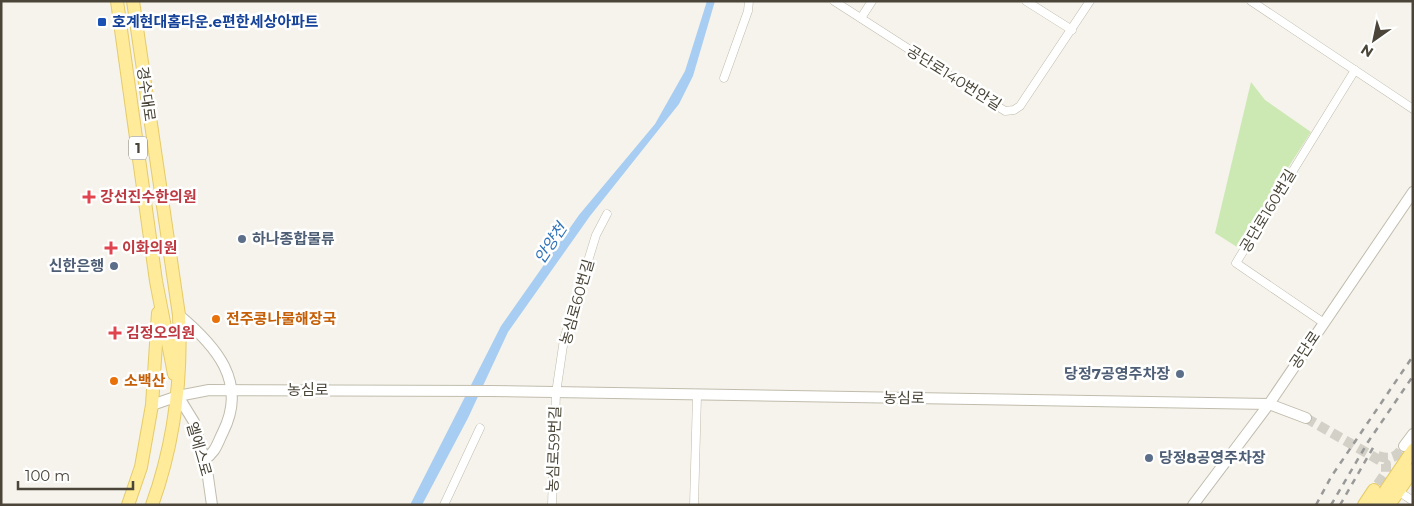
<svg xmlns="http://www.w3.org/2000/svg" width="1414" height="506" font-family="Montserrat,'Noto Sans KR',sans-serif">
<style>
.green{fill:#cce9b4}
.water{fill:#a8cdf2}
.lines{fill:none;stroke-linecap:round;stroke-linejoin:round}
.tertiary-tunnel{stroke:#d3d0c7;stroke-width:10;stroke-dasharray:10 5;stroke-linecap:butt}
.minor-casing{stroke:#c1bcad;stroke-width:9}
.tertiary-casing{stroke:#c1bcad;stroke-width:12}
.primary-casing{stroke:#e5cb69;stroke-width:14}
.minor{stroke:#fff;stroke-width:8}
.tertiary{stroke:#fff;stroke-width:10}
.primary{stroke:#ffeb9a;stroke-width:12}
.rail{stroke:#999;stroke-width:2.5;stroke-dasharray:6 6;stroke-linecap:butt}
.transit-dot{fill:#1a4fb4;stroke:#fff;stroke-width:2}
.health-dot{fill:#e0444e;stroke:#fff;stroke-width:2}
.service-dot{fill:#5c6f8a;stroke:#fff;stroke-width:2}
.food-dot{fill:#e8710a;stroke:#fff;stroke-width:2}
.labels{text-anchor:middle;stroke-width:5;stroke-linejoin:round;paint-order:stroke}
.shield{fill:#fff;stroke:#807d74;stroke-width:1}
.shield-label{font-size:14px;font-weight:bold;fill:#4a4538}
.transit-label{font-size:15px;font-weight:bold;fill:#164399;stroke:#fff;text-anchor:start}
.street-label{font-size:15px;fill:#4a4538;stroke:#fff}
.health-label{font-size:15px;font-weight:bold;fill:#be3a42;stroke:#fff;text-anchor:start}
.service-label{font-size:15px;font-weight:bold;fill:#4e5e75;stroke:#fff;text-anchor:start}
.food-label{font-size:15px;font-weight:bold;fill:#c56008;stroke:#fff;text-anchor:start}
.water-label{font-size:16px;font-style:italic;fill:#2f72b8;stroke:#fff}
</style>
<rect width="100%" height="100%" fill="#f5f3eb"/>
<path class="green" d="M1251,82L1265,100L1311,132L1237,247L1215,233Z"/>
<path class="water" d="M707,1H715L693,76L679,104L590,216L508,332L468,418L422,505H410L501,326L579,215L655,124L685,71Z"/>
<g class="lines">
<g class="tertiary-tunnel">
<path d="M1306,418L1386,464V472L1374,490"/>
<path d="M1378,456C1391,460 1396,458 1404,446"/>
</g>
<defs>
<g id="minor">
<path d="M834,1L1005,111L1014,110L1020,106L1090,1"/>
<path d="M1026,1L1072,30"/>
<path d="M1251,1L1413,109"/>
<path d="M861,18L872,1"/>
<path d="M724,78L748,11L749,1"/>
<path d="M1324,323L1236,263L1355,70"/>
<path d="M1398,491L1413,501"/>
<path d="M444,505L480,428"/>
<path d="M552,505L556,393L564,339L596,235L607,214"/>
<path d="M694,505L697,396"/>
</g>
<g id="tertiary">
<path d="M179,315C216,346 248,382 223,432C217,444 216,452 204,460"/>
<path d="M178,396L194,422L207,470L212,505"/>
<path d="M152,405L178,396L209,390L490,391L1269,404L1306,418"/>
<path d="M1404,446L1413,434"/>
<path d="M1193,505L1269,404L1413,192"/>
</g>
<g id="primary">
<path d="M117,1L156,281L174,374"/>
<path d="M133,1L179,315C182,379 174,444 152,505"/>
<path d="M128,505L141,467L152,405L158,313"/>
<path d="M1364,505L1374,490"/>
<path d="M1376,505L1413,450"/>
<path d="M1389,505L1413,470"/>
</g>
</defs>
<use href="#minor" class="minor-casing"/>
<use href="#tertiary" class="tertiary-casing"/>
<use href="#primary" class="primary-casing"/>
<use href="#minor" class="minor"/>
<use href="#tertiary" class="tertiary"/>
<use href="#primary" class="primary"/>
<g class="rail">
<path d="M1316,505L1331,477L1413,356"/>
<path d="M1331,505L1368,442L1413,376"/>
<path d="M1340,505L1374,446"/>
</g>
</g>
<rect class="transit-dot" x="97" y="17" width="10" height="10" rx="2.5"/>
<g class="health-dot">
<path d="M86.5 189.5h5v5h5v5h-5v5h-5v-5h-5v-5h5z"/>
<path d="M108.5 240.5h5v5h5v5h-5v5h-5v-5h-5v-5h5z"/>
<path d="M112.5 325.5h5v5h5v5h-5v5h-5v-5h-5v-5h5z"/>
</g>
<g class="service-dot">
<circle cx="242" cy="239" r="5"/>
<circle cx="114" cy="266" r="5"/>
<circle cx="1180" cy="374" r="5"/>
<circle cx="1149" cy="458" r="5"/>
</g>
<g class="food-dot">
<circle cx="216" cy="319" r="5"/>
<circle cx="114" cy="381" r="5"/>
</g>
<g class="labels">
<rect class="shield" x="129" y="136.5" width="18" height="23" rx="4"/>
<g class="shield-label">
<text x="138" y="153">1</text>
</g>
<g class="transit-label">
<text x="112" y="27">호계현대홈타운.e편한세상아파트</text>
</g>
<g class="street-label">
<text transform="translate(954 78) rotate(32)" y="5">공단로140번안길</text>
<text transform="translate(146 94) rotate(82)" y="5">경수대로</text>
<text transform="translate(1268 211) rotate(-59)" y="5">공단로160번길</text>
<text transform="translate(577 302) rotate(-74)" y="5">농심로60번길</text>
<text transform="translate(1305 350) rotate(-56)" y="5">공단로</text>
<text x="308" y="395">농심로</text>
<text transform="translate(904 398) rotate(1)" y="5">농심로</text>
<text transform="translate(199 449) rotate(74)" y="5">엘에스로</text>
<text transform="translate(554 449) rotate(-88)" y="5">농심로59번길</text>
</g>
<g class="health-label">
<text x="100" y="202">강선진수한의원</text>
<text x="122" y="253">이화의원</text>
<text x="126" y="338">김정오의원</text>
</g>
<g class="service-label">
<text x="252" y="244">하나종합물류</text>
<text x="104" y="271" text-anchor="end">신한은행</text>
<text x="1170" y="379" text-anchor="end">당정7공영주차장</text>
<text x="1159" y="463">당정8공영주차장</text>
</g>
<g class="food-label">
<text x="226" y="324">전주콩나물해장국</text>
<text x="124" y="386">소백산</text>
</g>
<g class="water-label">
<text transform="translate(550 243) rotate(-56)" y="6">안양천</text>
</g>
</g>
<rect width="1414" height="506" fill="none" stroke="#4a4538" stroke-width="5"/>
<g transform="translate(1374 40) rotate(213)" stroke="#ffffff" stroke-width="4" paint-order="stroke">
<path d="M0-4L9 19L0 12L-9 19Z" fill="#4a4538"/>
<text y="-8" font-size="14" font-weight="bold" text-anchor="middle" fill="#4a4538">N</text>
</g>
<path d="M18 481v8h115v-8" fill="none" stroke="#4a4538" stroke-width="2.5"/>
<text x="25" y="481" font-size="15" fill="#4a4538" stroke="#ffffff" stroke-width="4" paint-order="stroke">100 m</text>
</svg>
